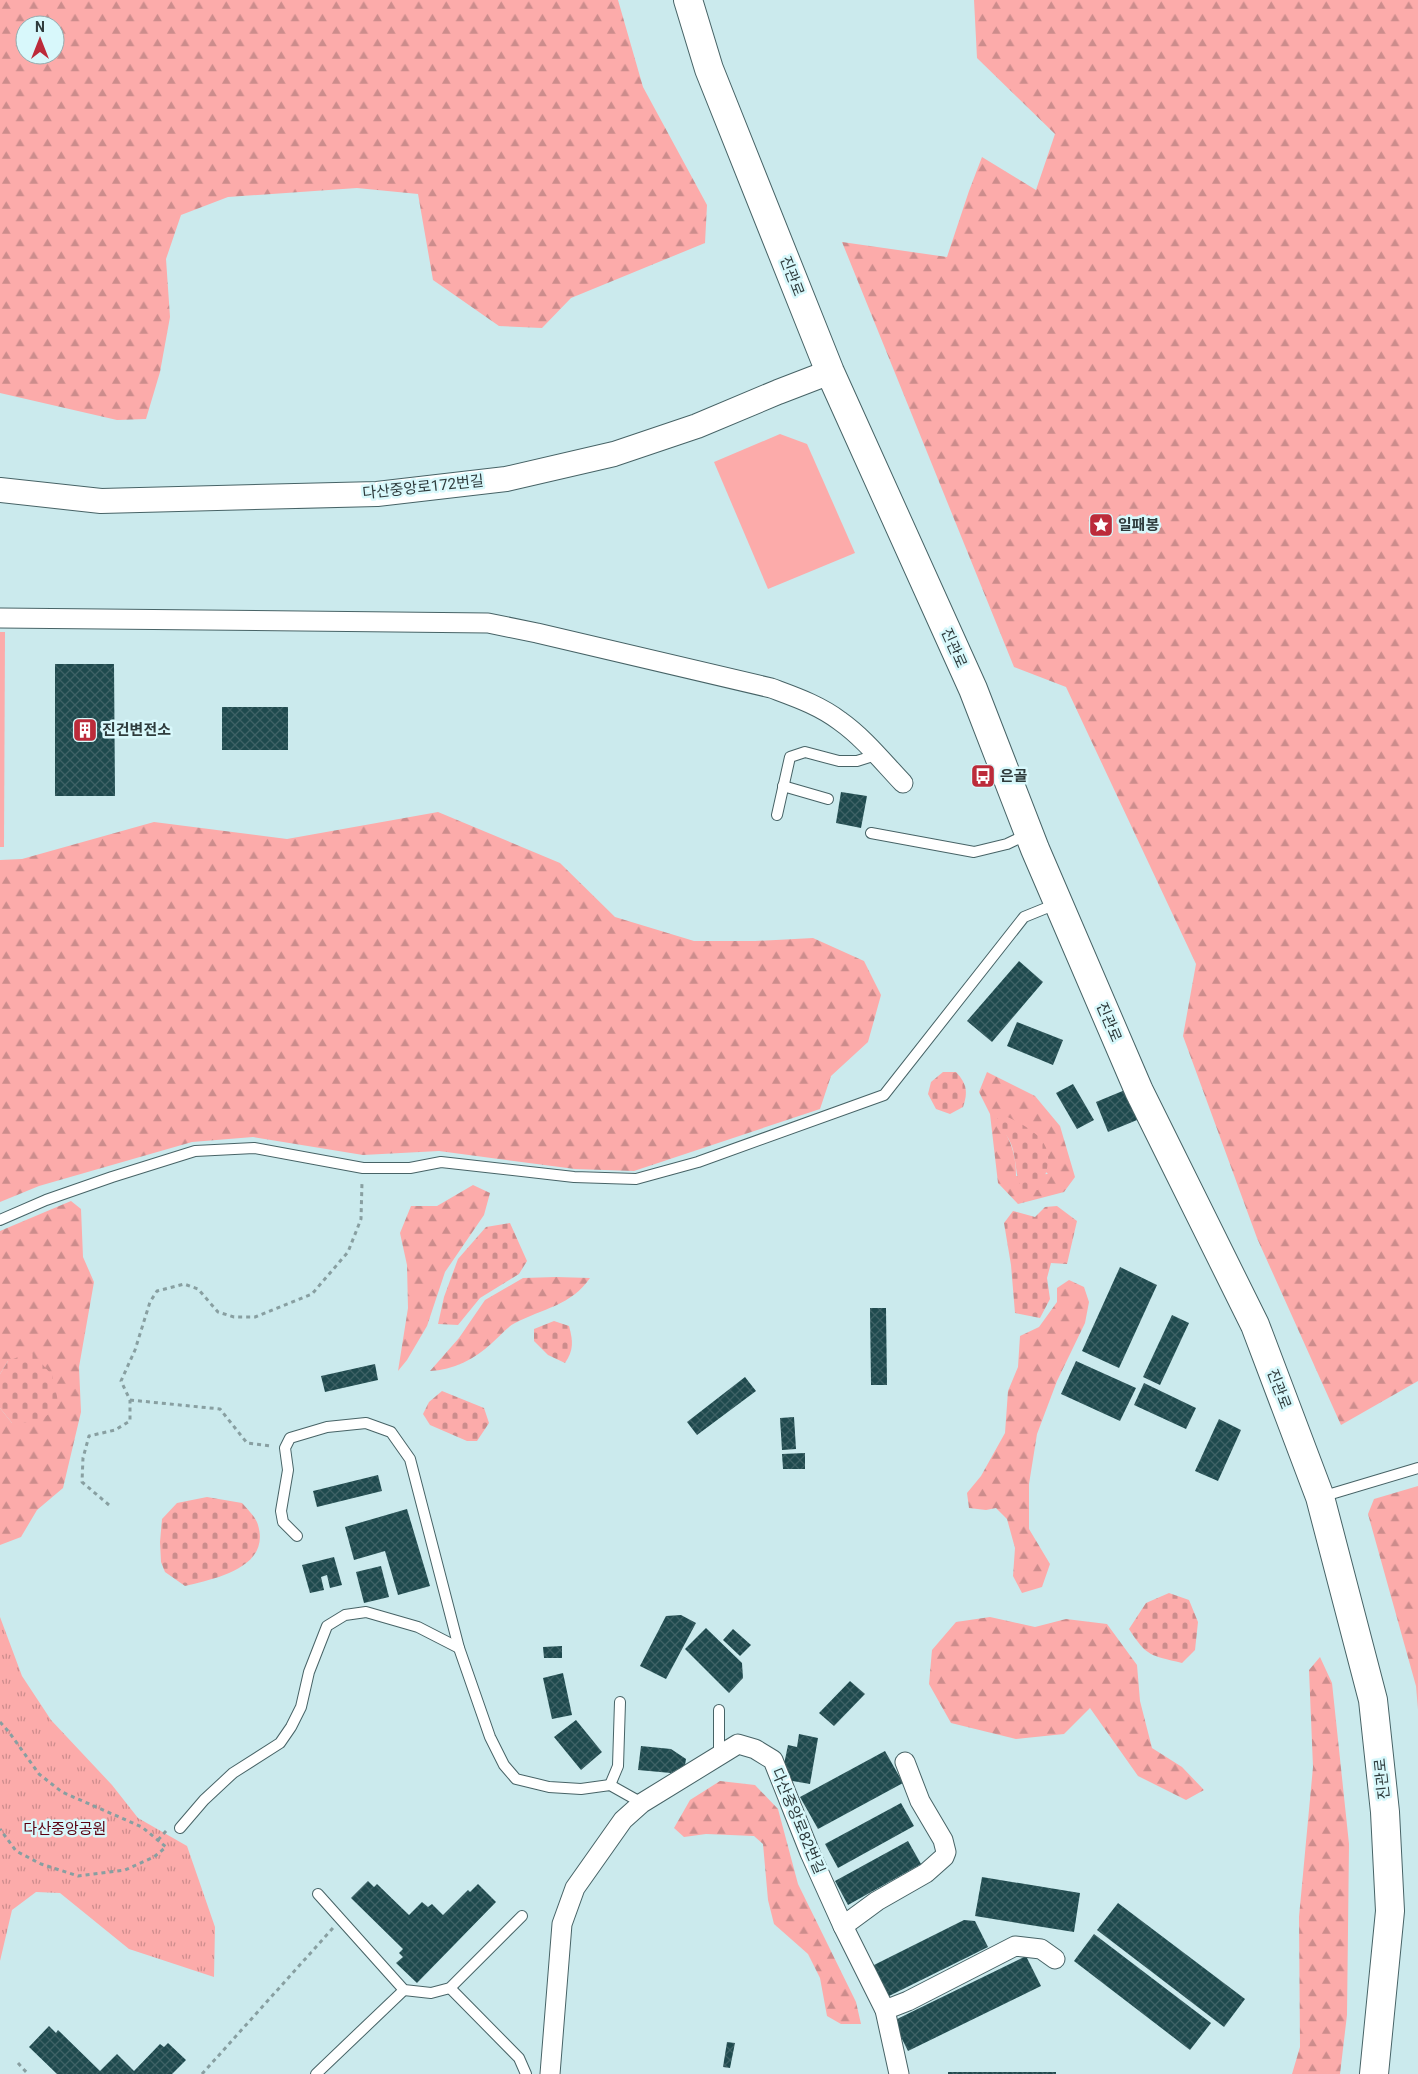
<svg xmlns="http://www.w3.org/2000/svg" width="1418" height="2074" font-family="Roboto,'Noto Sans KR',sans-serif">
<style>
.grass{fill:#fcabaa}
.forest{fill:url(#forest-firs);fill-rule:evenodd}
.cemetery{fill:url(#cemetery-stones)}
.park{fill:url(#park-tufts)}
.building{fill:url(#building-cross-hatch)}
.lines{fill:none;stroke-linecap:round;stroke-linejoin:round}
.service-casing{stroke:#476366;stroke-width:12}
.minor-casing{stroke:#476366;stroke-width:21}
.tertiary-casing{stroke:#476366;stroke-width:26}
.secondary-casing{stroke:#476366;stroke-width:30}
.path{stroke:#889fa1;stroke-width:3;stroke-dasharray:4 4;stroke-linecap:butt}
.service{stroke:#fff;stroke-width:10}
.minor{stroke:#fff;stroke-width:19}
.tertiary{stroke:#fff;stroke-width:24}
.secondary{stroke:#fff;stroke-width:28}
.labels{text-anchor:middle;stroke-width:5;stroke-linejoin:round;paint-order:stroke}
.street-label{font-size:15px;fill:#2e3b3c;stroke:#d8f8fb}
.poi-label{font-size:15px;font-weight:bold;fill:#2e3b3c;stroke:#d8f8fb;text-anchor:start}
.park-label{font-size:15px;fill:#5a0010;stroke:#d8f8fb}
</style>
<defs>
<pattern id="forest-firs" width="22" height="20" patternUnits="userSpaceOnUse" patternTransform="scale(1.25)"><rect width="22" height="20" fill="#fcabaa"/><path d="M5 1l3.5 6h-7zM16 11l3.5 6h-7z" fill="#cc8c8c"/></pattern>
<pattern id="cemetery-stones" width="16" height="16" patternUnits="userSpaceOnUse" patternTransform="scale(1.25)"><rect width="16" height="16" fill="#fcabaa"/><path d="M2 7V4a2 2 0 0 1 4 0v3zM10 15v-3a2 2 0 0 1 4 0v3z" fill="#cc8c8c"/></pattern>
<pattern id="park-tufts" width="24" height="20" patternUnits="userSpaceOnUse" patternTransform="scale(1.25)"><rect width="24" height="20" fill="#fcabaa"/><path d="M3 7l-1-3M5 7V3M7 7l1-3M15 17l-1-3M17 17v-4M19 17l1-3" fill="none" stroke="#cc8c8c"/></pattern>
<pattern id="building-cross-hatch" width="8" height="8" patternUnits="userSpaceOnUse" patternTransform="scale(1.25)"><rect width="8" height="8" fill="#1f4a4e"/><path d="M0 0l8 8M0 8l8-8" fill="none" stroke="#3f6266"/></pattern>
</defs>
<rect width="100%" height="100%" fill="#cbeaed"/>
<g class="grass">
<path d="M780,434L807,444L855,553L768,589L714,462Z"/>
<path d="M0,632H5L4,847H0Z"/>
</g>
<g class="forest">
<path d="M0,0H618L643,87L707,205L705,243L571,298L542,328L499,326L433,280L418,194L357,188L228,197L181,215L166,259L170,317L160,372L146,419L117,420L0,393ZM25,25H55V55H25Z"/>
<path d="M974,0H1418V1381L1341,1425L1257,1238L1183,1036L1196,964L1066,687L1014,667L842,242L947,257L969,191L982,157L1036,190L1055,134L977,58Z"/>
<path d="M438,812L560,863L615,917L694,941H755L813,938L864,961L881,995L868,1042L831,1076L820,1109L634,1171L575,1169L439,1151L363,1155L253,1137L192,1142L39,1186L0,1202V860L22,859L154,822L287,839Z"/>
<path d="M987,1072L1035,1096L1060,1126L1075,1177L1064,1192L1018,1204L998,1183L990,1114L979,1092ZM1005,1132L1048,1174L1016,1176C1016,1159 1013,1147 1005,1132Z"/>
<path d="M473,1185L490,1193L484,1215L445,1272L427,1326L407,1360L398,1371L408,1308L407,1265L400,1233L411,1206H437Z"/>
<path d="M71,1201L81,1209L83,1257L94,1282L79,1367L81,1412L63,1488L37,1510L21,1537L0,1545V1408L12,1423L8,1361L0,1374V1231Z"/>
<path d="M556,1277L590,1278C572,1305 542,1309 515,1323C507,1327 499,1337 492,1343C475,1359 453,1370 430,1371L459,1338L485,1300L523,1278Z"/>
<path d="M1069,1280L1084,1287L1089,1302L1085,1323L1057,1381L1037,1434L1029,1484V1529L1050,1564L1042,1587L1022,1593L1013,1576L1015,1548L1007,1519L996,1508L986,1510L969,1508L967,1493L981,1476L1005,1433L1008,1391L1018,1367L1020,1336L1039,1327L1057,1302V1288Z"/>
<path d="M1418,1486V1710L1416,1686L1368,1514L1374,1499Z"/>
<path d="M990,1617L1035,1627L1066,1619L1107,1624L1137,1665L1140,1701L1152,1748L1182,1767L1204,1790L1186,1800L1138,1776L1090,1708L1064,1734L1016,1739L951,1723L929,1684L932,1650L956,1622Z"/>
<path d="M1320,1657L1332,1683L1349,1844L1347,2015L1340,2074H1292L1300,2047L1299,1917L1313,1767L1309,1670Z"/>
<path d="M720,1781L755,1785L778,1809L798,1884L856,2002L861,2024H841L827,2016L820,1978L808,1954L774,1924L768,1900L763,1844L754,1836L706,1834L684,1837L674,1828L690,1800Z"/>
</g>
<g class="cemetery">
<path d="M943,1072H956C967,1084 968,1092 963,1107L950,1114L936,1109L928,1094L931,1082Z"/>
<path d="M1001,1114C1039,1131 1063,1147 1038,1190H1022C1011,1165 1021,1146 997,1125V1119Z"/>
<path d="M1057,1206L1077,1221L1067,1264L1051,1263L1047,1278L1050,1299L1040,1318L1015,1313L1011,1265L1004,1223L1013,1211L1035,1217L1045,1207Z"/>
<path d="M510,1223L527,1261L519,1274L480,1298L458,1325L438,1324L444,1297L458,1259L486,1227Z"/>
<path d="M554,1321L569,1326C573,1341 574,1350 565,1363L548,1355L534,1341V1329Z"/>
<path d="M31,1352L52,1375L59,1405L39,1422L12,1423L0,1408V1374L8,1361Z"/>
<path d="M442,1391L484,1408L489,1423L477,1441H467L430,1425L423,1414L429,1402Z"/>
<path d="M207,1497L242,1503C247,1509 256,1517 258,1525C271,1568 214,1579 185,1586L165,1572L161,1562L160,1542L162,1519L177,1503Z"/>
<path d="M1169,1593L1189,1600L1198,1622L1195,1650L1182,1663C1150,1655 1147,1657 1129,1629L1146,1603Z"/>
</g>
<path class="park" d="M0,1617L22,1676L51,1720L112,1785L138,1818L187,1846L215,1927L214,1977L129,1949L60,1893L36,1892L12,1910L0,1961Z"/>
<g class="building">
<path d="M55,664H114L115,796H55Z"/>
<rect x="222" y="707" width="66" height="43"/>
<path d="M841,792L867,796L861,828L836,823Z"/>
<path d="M1019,961L1043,982L992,1042L967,1021Z"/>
<path d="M1017,1022L1063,1040L1053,1065L1007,1046Z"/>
<path d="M1073,1084L1094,1120L1077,1129L1056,1093Z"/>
<path d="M1125,1090L1137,1120L1108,1132L1096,1102Z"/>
<path d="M1120,1267L1157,1285L1119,1368L1082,1351Z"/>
<path d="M870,1308H886L887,1385H871Z"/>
<path d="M1172,1315L1189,1323L1160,1385L1143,1377Z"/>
<path d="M1076,1361L1136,1388L1120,1421L1061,1394Z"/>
<path d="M375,1364L378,1380L325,1392L321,1376Z"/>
<path d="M745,1377L756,1391L697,1435L687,1422Z"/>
<path d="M1144,1383L1196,1408L1186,1429L1134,1405Z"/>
<path d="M794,1417L796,1449L782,1450L780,1418Z"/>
<path d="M1219,1419L1241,1430L1218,1481L1195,1471Z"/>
<path d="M805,1453V1469H783L782,1454Z"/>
<path d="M378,1475L382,1491L317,1507L313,1491Z"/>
<path d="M407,1509L430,1586L398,1595L385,1551L354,1560L345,1527Z"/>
<path d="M334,1557L342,1585L330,1588L327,1575L321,1577L324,1590L310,1593L302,1565Z"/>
<path d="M381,1566L389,1597L364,1603L356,1572Z"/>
<path d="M681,1615L696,1623L666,1679L640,1666L666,1616Z"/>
<path d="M706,1628L742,1663L743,1678L729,1693L685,1649Z"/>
<path d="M733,1629L751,1645L740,1656L723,1640Z"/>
<path d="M562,1646V1658H544L543,1647Z"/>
<path d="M563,1673L572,1715L552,1719L543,1678Z"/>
<path d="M850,1681L865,1694L834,1726L819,1713Z"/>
<path d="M576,1720L602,1752L581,1770L554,1737Z"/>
<path d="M799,1734L818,1738L810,1784L781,1779L788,1745L797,1747Z"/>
<path d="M641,1746L671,1749L686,1759L685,1765L671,1773L638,1770Z"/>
<path d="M885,1751L903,1783L818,1829L800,1797Z"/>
<path d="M901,1803L914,1826L838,1868L825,1844Z"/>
<path d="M908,1841L921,1864L848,1905L835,1881Z"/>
<path d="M982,1877L1080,1893L1074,1932L975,1916Z"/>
<path d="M368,1881L374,1887L377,1884L409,1915L422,1902L428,1907L432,1904L443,1915L468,1890L470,1892L478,1884L496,1902L417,1983L396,1963L403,1957L399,1953L403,1949L351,1898Z"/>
<path d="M1118,1903L1245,1999L1224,2027L1097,1930Z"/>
<path d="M964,1920L975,1921L988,1947L885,1998L870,1967Z"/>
<path d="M1094,1934L1211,2023L1190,2050L1074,1961Z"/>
<path d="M1026,1956L1041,1986L908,2051L893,2021Z"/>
<path d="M49,2026L56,2033L58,2030L100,2071L117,2054L134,2071L160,2044L164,2047L168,2043L186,2060L172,2074H57L29,2047Z"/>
<path d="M727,2042L735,2043L730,2068L723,2067Z"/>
<rect x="948" y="2072" width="108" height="2"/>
</g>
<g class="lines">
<defs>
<g id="service">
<path d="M783,786L828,799"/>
<path d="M777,815L790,757L805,752L839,761H857L876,755"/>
<path d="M871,833L974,852L1007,844L1028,834"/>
<path d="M0,1220L46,1200L112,1177L195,1151L254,1148L363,1168H410L441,1162L574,1177L636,1179L698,1162L884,1095L1024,917L1056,904"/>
<path d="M1321,1497L1418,1468"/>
<path d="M297,1536L283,1522L281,1511L288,1470L285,1448L290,1438L327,1427L366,1423L391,1432L410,1459L459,1648L490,1737L504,1765L516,1779L549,1787L581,1789L610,1785L642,1803"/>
<path d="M719,1710V1754"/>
<path d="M610,1785L618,1766L620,1702"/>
<path d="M180,1828L204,1800L233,1773L280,1743L291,1727L301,1707L309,1672L327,1626L345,1615L366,1612L418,1627L459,1648"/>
<path d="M318,1894L404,1990L431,1993L450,1988L522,1916"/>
<path d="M450,1988L519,2058L526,2074"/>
<path d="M316,2074L404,1990"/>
</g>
<g id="minor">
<path d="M0,618L488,623L537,633L771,688C795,697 819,705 840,721C864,738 883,762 903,783"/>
<path d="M843,1926L877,1901L926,1873L944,1857L946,1852L943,1840L920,1801L905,1762"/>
<path d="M885,2010L908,2001L1015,1946L1041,1949L1055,1959"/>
<path d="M550,2074L562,1924L575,1888L623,1820L642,1803L738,1744L755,1749L773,1760L810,1853L843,1926L885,2010L899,2074"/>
</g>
<path id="tertiary" d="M0,490L101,501L377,494L506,479L614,454L697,426L778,392L830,372"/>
<path id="secondary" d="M688,0L709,69L830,372L973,689L1035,849L1139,1091L1255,1325L1320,1497L1373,1700L1385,1812L1390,1911L1374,2074"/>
</defs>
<use href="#service" class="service-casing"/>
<use href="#minor" class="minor-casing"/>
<use href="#tertiary" class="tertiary-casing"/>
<use href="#secondary" class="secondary-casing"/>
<g class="path">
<path d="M130,1400L220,1409L247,1443L272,1446"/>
<path d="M109,1505L82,1482L83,1458L89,1436L115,1430L130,1421V1400L121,1381L135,1350L150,1302L157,1291L184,1284L198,1289L218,1312L234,1317H255L312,1294L348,1252L361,1219L362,1182"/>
<path d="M0,1722L9,1732L39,1774L62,1792L142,1827L166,1847L154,1857L125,1870L78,1876L41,1864L16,1851L0,1829"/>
<path d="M158,1840L167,1830"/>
<path d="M18,2063L28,2074"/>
<path d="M202,2074L333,1928"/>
</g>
<use href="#service" class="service"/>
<use href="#minor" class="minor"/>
<use href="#tertiary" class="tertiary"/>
<use href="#secondary" class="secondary"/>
</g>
<defs>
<symbol id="sight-square" viewBox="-11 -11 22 22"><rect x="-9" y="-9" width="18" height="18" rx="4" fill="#bc2b3a" stroke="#d8f8fb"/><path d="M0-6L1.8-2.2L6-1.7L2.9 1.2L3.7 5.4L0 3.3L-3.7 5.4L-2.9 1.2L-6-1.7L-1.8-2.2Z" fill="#fff"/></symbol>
<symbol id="building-square" viewBox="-11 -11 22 22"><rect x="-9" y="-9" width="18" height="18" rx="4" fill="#bc2b3a" stroke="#d8f8fb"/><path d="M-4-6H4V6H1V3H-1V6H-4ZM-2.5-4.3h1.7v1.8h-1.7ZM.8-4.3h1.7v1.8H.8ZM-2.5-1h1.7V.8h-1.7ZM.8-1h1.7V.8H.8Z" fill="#fff"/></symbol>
<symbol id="bus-square" viewBox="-11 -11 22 22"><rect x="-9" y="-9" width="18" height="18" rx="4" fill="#bc2b3a" stroke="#d8f8fb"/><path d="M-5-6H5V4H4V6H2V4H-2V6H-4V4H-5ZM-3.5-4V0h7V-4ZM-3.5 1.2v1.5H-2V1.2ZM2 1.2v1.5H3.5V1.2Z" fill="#fff"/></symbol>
</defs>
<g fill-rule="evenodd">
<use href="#sight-square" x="1087" y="511" width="28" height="28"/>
<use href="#building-square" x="71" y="716" width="28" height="28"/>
<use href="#bus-square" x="969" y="762" width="28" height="28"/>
</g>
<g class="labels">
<g class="street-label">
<text transform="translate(792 276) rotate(69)" y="5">진관로</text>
<text transform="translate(423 487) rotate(-6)" y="5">다산중앙로172번길</text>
<text transform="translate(954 648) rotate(66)" y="5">진관로</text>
<text transform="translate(1109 1022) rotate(67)" y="5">진관로</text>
<text transform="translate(1279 1389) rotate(69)" y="5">진관로</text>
<text transform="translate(1382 1779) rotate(-96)" y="5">진관로</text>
<text transform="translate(798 1821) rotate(67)" y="5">다산중앙로82번길</text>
</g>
<g class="poi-label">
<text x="1118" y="530">일패봉</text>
<text x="102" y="735">진건변전소</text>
<text x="1000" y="781">은골</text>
</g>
<g class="park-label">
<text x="65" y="1834">다산중앙공원</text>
</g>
</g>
<g transform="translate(40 40)"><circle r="24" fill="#d8f8fb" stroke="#94acaf"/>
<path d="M0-4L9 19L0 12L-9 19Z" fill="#bc2b3a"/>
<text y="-8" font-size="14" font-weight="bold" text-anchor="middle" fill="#2e3b3c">N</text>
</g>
</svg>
